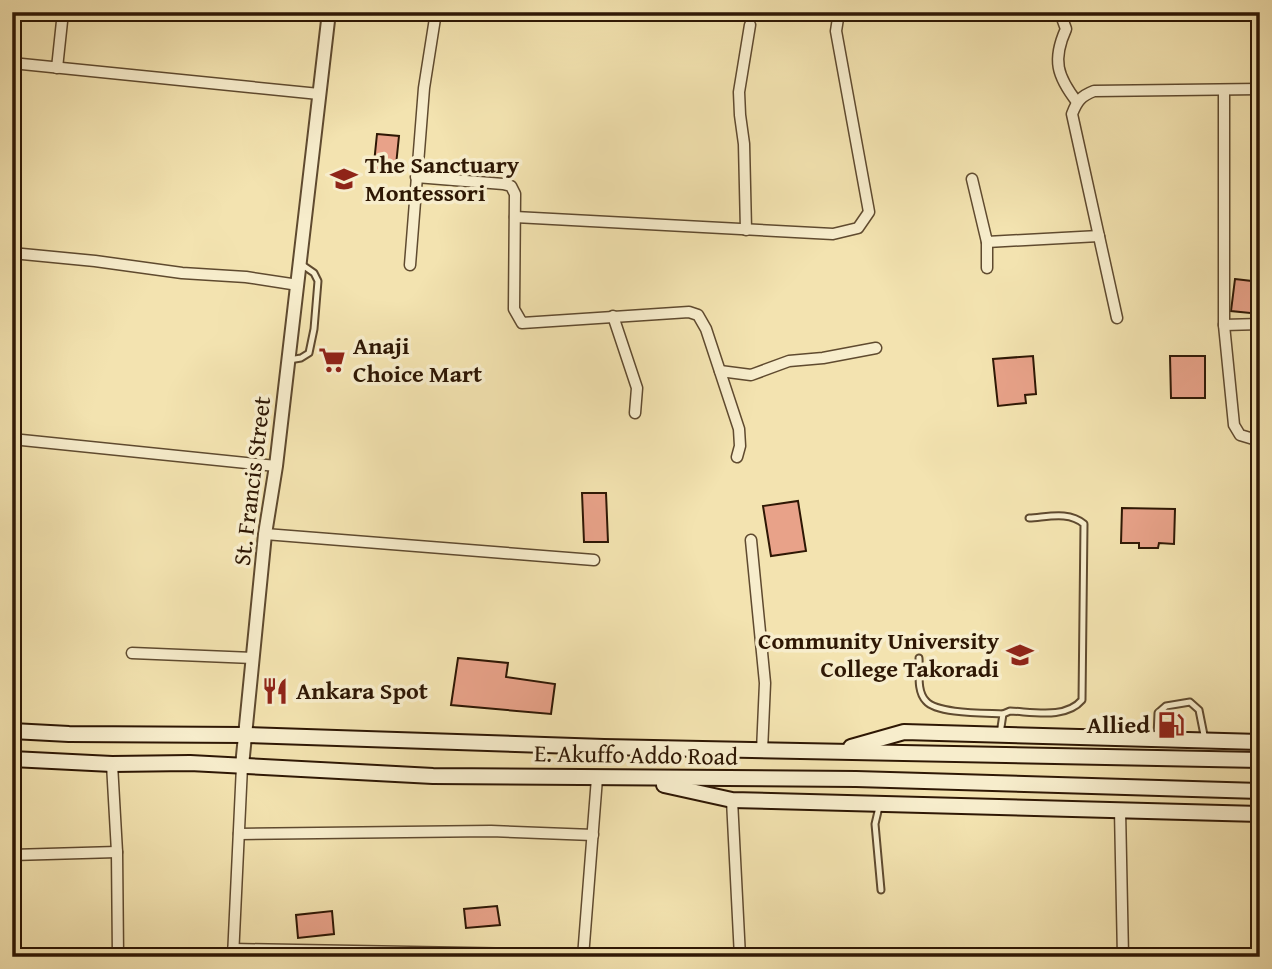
<svg xmlns="http://www.w3.org/2000/svg" width="1272" height="969" font-family="'Gentium Book Plus',serif">
<style>
.building{fill:#e8a289;stroke:#2e1704;stroke-width:2}
.lines{fill:none;stroke-linecap:round;stroke-linejoin:round}
.service-casing{stroke:#5f4a2f;stroke-width:9}
.minor-casing{stroke:#5f4a2f;stroke-width:13}
.tertiary-casing{stroke:#5f4a2f;stroke-width:16}
.secondary-casing{stroke:#2e1704;stroke-width:18}
.service{stroke:#f7edcc;stroke-width:5}
.minor{stroke:#f7edcc;stroke-width:10}
.tertiary{stroke:#f7edcc;stroke-width:12}
.secondary{stroke:#f7edcc;stroke-width:14}
.labels{text-anchor:middle;stroke-width:7;stroke-linejoin:round;paint-order:stroke}
.poi-label{font-size:24px;font-weight:bold;fill:#2e1704;stroke:#f7edcc;text-anchor:start}
.street-label{font-size:24px;fill:#2e1704;stroke:#f7edcc}
</style>
<rect width="100%" height="100%" fill="#f3e3b0"/>
<filter id="stains"><feTurbulence type="fractalNoise" baseFrequency=".00286" numOctaves="4"/><feColorMatrix values="0 0 0 0 .2 0 0 0 0 .09 0 0 0 0 .02 0 0 0 .5 -.17"/></filter>
<radialGradient id="worn" r=".72"><stop offset=".6" stop-color="#630" stop-opacity="0"/><stop offset="1" stop-color="#630" stop-opacity=".3"/></radialGradient>
<g class="building">
<path d="M377,134L399,136L395,175L373,173Z"/>
<path d="M1235,279L1260,282V314L1231,311Z"/>
<path d="M1033,356L1036,394L1025,395L1026,403L998,406L993,359Z"/>
<path d="M1170,356H1205V398H1171Z"/>
<path d="M582,493H606L608,542H584Z"/>
<path d="M798,501L806,551L771,556L763,506Z"/>
<path d="M1122,508L1175,509L1174,544L1159,543L1158,548H1139V543H1121Z"/>
<path d="M458,658L508,663L506,677L555,684L551,714L451,705Z"/>
<path d="M497,906L500,925L466,928L464,909Z"/>
<path d="M332,911L334,934L298,938L296,915Z"/>
</g>
<g class="lines">
<defs>
<g id="service">
<path d="M289,360L301,358L309,353L314,329L318,281L314,273L301,264"/>
<path d="M919,658C920,671 916,691 926,701C937,714 986,713 1003,714"/>
<path d="M1000,734L1003,714L1010,711C1034,712 1066,719 1082,700L1084,524C1069,511 1048,517 1029,518"/>
<path d="M1157,737L1158,713L1166,706L1190,702L1199,710L1205,740"/>
<path d="M879,807L875,824L881,890"/>
</g>
<g id="minor">
<path d="M1056,12L1062,18L1066,29C1052,60 1057,76 1077,102"/>
<path d="M12,63L319,94"/>
<path d="M57,68L63,12"/>
<path d="M1224,91V325L1234,425L1240,435L1260,441"/>
<path d="M416,177L503,184L511,186L515,194L514,309L522,323L689,312L698,315L706,329L739,429L740,446L737,457"/>
<path d="M972,179L987,242L1099,236"/>
<path d="M515,217L833,234L858,228L869,212L836,31L839,12"/>
<path d="M746,230L744,144L740,115L739,92L750,25"/>
<path d="M12,253L95,261L182,273L246,277L298,285"/>
<path d="M410,265L424,88L436,12"/>
<path d="M987,268V242"/>
<path d="M613,316L637,388L635,413"/>
<path d="M1117,318L1072,114C1077,101 1081,96 1094,91L1260,89"/>
<path d="M1224,325L1260,324"/>
<path d="M720,371L751,375L789,361L823,358L876,348"/>
<path d="M12,439L276,466"/>
<path d="M265,534L594,560"/>
<path d="M751,540L765,683L762,751"/>
<path d="M132,653L253,658"/>
<path d="M112,764L117,852L118,957"/>
<path d="M732,800L740,957"/>
<path d="M1120,810L1123,957"/>
<path d="M239,834L491,831L593,835"/>
<path d="M12,855L117,852"/>
<path d="M233,949L583,955"/>
<path d="M233,957L242,766"/>
<path d="M583,957L597,778"/>
</g>
<path id="tertiary" d="M242,766L265,534L276,466L329,12"/>
<g id="secondary">
<path d="M12,731L69,734L245,735L604,747L1260,760"/>
<path d="M851,747L904,732L1260,742"/>
<path d="M12,759L112,764L190,763L433,776L856,779L1260,791"/>
<path d="M664,785L732,800L1260,814"/>
</g>
</defs>
<use href="#service" class="service-casing"/>
<use href="#minor" class="minor-casing"/>
<use href="#tertiary" class="tertiary-casing"/>
<use href="#secondary" class="secondary-casing"/>
<use href="#service" class="service"/>
<use href="#minor" class="minor"/>
<use href="#tertiary" class="tertiary"/>
<use href="#secondary" class="secondary"/>
</g>
<defs>
<symbol id="school-bare" viewBox="-9 -9 18 18"><path d="M0-5L7-2L0 1L-7-2ZM-4 1L0 2.5L4 1V4Q0 6-4 4Z" fill="#8f2418" stroke="#f7edcc" stroke-width="2.5" paint-order="stroke"/></symbol>
<symbol id="supermarket-bare" viewBox="-9 -9 18 18"><path d="M-6-5.5h2.5l.6 2H6L4.5 2H-2.5L-4.4-4H-6ZM-1.5 3.2a1.3 1.3 0 1 0 .1 0ZM3 3.2a1.3 1.3 0 1 0 .1 0Z" fill="#8f2418" stroke="#f7edcc" stroke-width="2.5" paint-order="stroke"/></symbol>
<symbol id="university-bare" viewBox="-9 -9 18 18"><path d="M0-5L7-2L0 1L-7-2ZM-4 1L0 2.5L4 1V4Q0 6-4 4Z" fill="#8f2418" stroke="#f7edcc" stroke-width="2.5" paint-order="stroke"/></symbol>
<symbol id="restaurant-bare" viewBox="-9 -9 18 18"><path d="M-5-6h1v4h1v-4h1v4h1v-4h1v5L-1.5 .5V6h-2V.5L-5-1ZM5-6V6H3V1.5H1.5Q1.5-4 5-6Z" fill="#8f2418" stroke="#f7edcc" stroke-width="2.5" paint-order="stroke"/></symbol>
<symbol id="fuel-bare" viewBox="-9 -9 18 18"><path d="M-5.5-6h7V0h2V4h1.3V-2.5L3-4.5l.8-.8L6-3V5H2.5V1h-1V6h-7ZM-4.2-4.7v3.2H.2V-4.7Z" fill="#8f2418" stroke="#f7edcc" stroke-width="2.5" paint-order="stroke"/></symbol>
</defs>
<g fill-rule="evenodd">
<use href="#school-bare" x="325" y="160" width="38" height="38"/>
<use href="#supermarket-bare" x="313" y="341" width="38" height="38"/>
<use href="#university-bare" x="1001" y="636" width="38" height="38"/>
<use href="#restaurant-bare" x="256" y="672" width="38" height="38"/>
<use href="#fuel-bare" x="1152" y="706" width="38" height="38"/>
</g>
<g class="labels">
<g class="poi-label">
<text x="365" y="173">The Sanctuary<tspan x="365" dy="28">Montessori</tspan></text>
<text x="353" y="354">Anaji<tspan x="353" dy="28">Choice Mart</tspan></text>
<text x="999" y="649" text-anchor="end">Community University<tspan x="999" dy="28">College Takoradi</tspan></text>
<text x="296" y="699">Ankara Spot</text>
<text x="1150" y="733" text-anchor="end">Allied</text>
</g>
<g class="street-label">
<text transform="translate(252 481) rotate(-83)" y="8">St. Francis Street</text>
<text transform="translate(636 755) rotate(1)" y="8">E. Akuffo Addo Road</text>
</g>
</g>
<rect width="1272" height="969" fill="none" stroke="#f3e3b0" stroke-width="42"/>
<rect x="14" y="14" width="1244" height="941" fill="none" stroke="#2e1704" stroke-width="3.5"/>
<rect x="21" y="21" width="1230" height="927" fill="none" stroke="#2e1704" stroke-width="2"/>
<rect width="100%" height="100%" filter="url(#stains)"/>
<rect width="100%" height="100%" fill="url(#worn)"/>
</svg>
